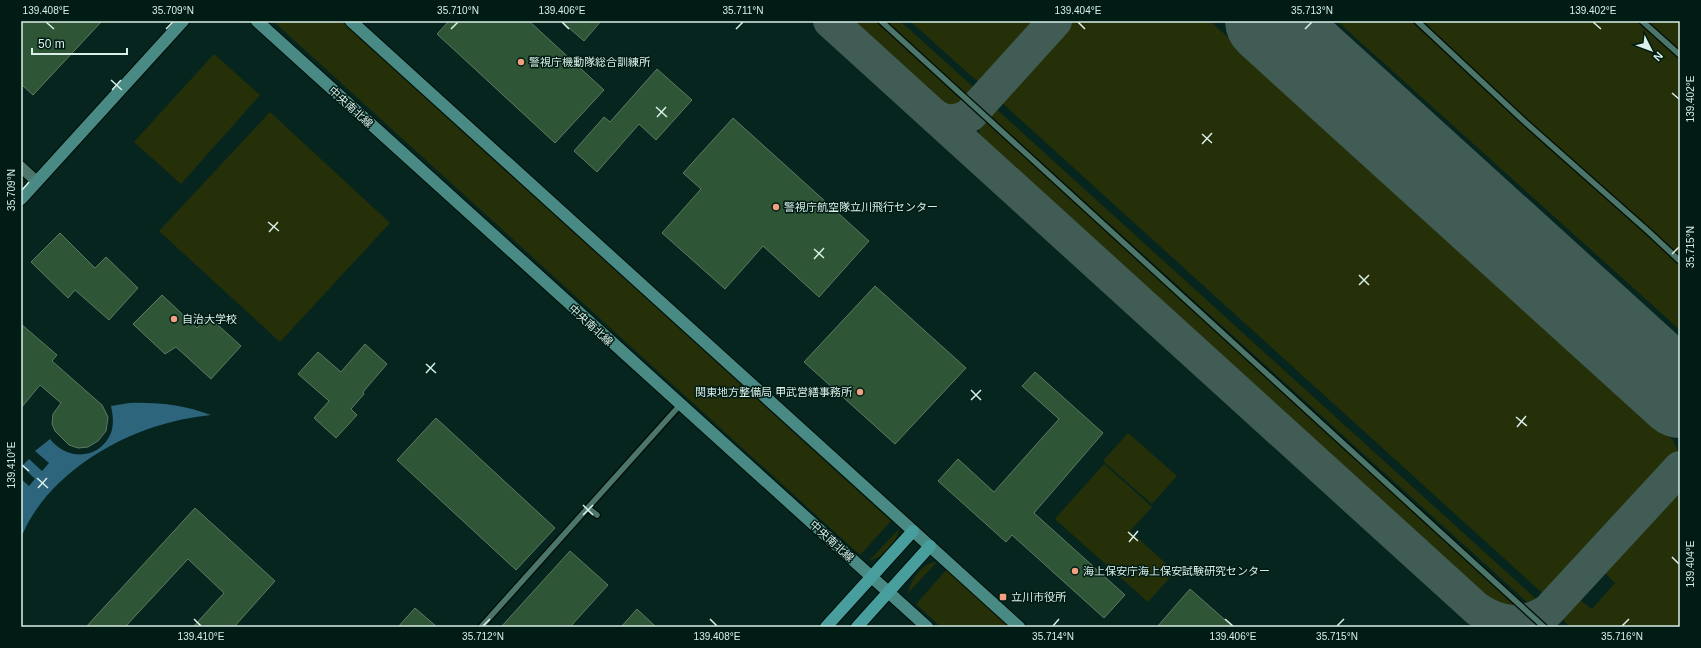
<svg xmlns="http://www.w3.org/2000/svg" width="1701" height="648" font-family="Helvetica,'Noto Sans JP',sans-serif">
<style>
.green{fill:#263008}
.water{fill:#2c657c}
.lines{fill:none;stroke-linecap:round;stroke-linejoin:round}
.taxiway{stroke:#405c55;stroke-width:34}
.runway{stroke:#405c55;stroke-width:86}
.building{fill:#2e5535;stroke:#5f7a62}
.lane-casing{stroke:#000d08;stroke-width:8}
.street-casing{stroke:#000d08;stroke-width:13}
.secondary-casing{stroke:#000d08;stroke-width:14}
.primary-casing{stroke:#000d08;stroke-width:14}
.lane{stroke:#4d766a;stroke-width:5.5}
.street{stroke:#4d766a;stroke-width:11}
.secondary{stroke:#4a8a84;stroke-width:12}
.primary{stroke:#489e9d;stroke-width:12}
.ticks{fill:none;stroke:#d9efe8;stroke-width:1.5}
.poi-dot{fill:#f2a17e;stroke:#001c15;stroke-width:1.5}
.labels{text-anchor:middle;stroke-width:3;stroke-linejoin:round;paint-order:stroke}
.poi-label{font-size:11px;fill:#d9efe8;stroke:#001c15;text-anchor:start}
.street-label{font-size:11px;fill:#d9efe8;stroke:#001c15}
.neatline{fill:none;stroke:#d9efe8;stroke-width:1.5}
.ticks-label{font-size:10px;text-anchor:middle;fill:#d9efe8}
</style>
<rect width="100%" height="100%" fill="#06251e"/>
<g class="green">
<path d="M273,21H341L891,521L860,555Z"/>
<path d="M848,21H878L971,105C962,113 956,115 946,109Z"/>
<path d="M886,21H900L981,94L974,102Z"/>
<path d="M910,21H1047L986,89Z"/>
<path d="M1073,21H1210L1673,440L1680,455L1677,464L1551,601L1000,101Z"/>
<path d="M1337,21H1680V330Z"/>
<path d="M214,54L260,95L181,184L134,142Z"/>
<path d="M994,107L1545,607L1537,611L988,114Z"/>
<path d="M270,112L390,223L280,342L159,231Z"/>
<path d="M983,119L1528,612C1513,614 1504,610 1490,603L985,144C978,134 977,129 983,119Z"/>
<path d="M1093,267L1125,297L1118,304L1086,275Z"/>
<path d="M1136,305L1175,341L1167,349L1128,313Z"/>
<path d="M1183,348L1222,385L1215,392L1176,356Z"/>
<path d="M1231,391L1271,427L1262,436L1223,401Z"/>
<path d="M1128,433L1177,476L1152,504L1103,461Z"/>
<path d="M1280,435L1320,472L1312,480L1273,443Z"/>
<path d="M1104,464L1152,507L1130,531L1175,572L1148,602L1055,519Z"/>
<path d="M1680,484V627H1570L1559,615L1573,599C1581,598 1586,605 1592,609L1615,583L1605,573L1604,567Z"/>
<path d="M1376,523L1404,547L1397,555L1369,531Z"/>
<path d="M899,529C896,544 884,556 869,561Z"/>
<path d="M937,562L908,593C911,579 922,563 937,562Z"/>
<path d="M947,569L1011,627H941L916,604Z"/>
</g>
<path class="water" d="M129,403C158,402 184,405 211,415C191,417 172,421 154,427C101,444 42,484 21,538V479L29,486L35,479L22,466L29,459L42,471L49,463L35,451L50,439C66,460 99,461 111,433C114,424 113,415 111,406Z"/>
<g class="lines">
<g class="taxiway">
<path d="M830,21L1477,609C1501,625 1523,627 1548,611L1680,468"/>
<path d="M936,117C948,124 959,122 970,115L1055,21"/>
</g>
<path class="runway" d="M1268,21L1680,395"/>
</g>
<g class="building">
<path d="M21,21H102L33,95L21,84Z"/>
<path d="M449,21H529L604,90L555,143L437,34Z"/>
<path d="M561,21H601L584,41Z"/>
<path d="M657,69L692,100L656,140L639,124L597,172L574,151L604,117L610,122Z"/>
<path d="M733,118L869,241L819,297L763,246L725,289L662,233L701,189L683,173Z"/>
<path d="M60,233L95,268L106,257L138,288L109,320L75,290L68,298L31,262Z"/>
<path d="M875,286L966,368L895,444L804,362Z"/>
<path d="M162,295L197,328L208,316L241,346L211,379L176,347L165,354L133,324Z"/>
<path d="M21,324L57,355L52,361L102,405L108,417L106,431L98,441L88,447L78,448L69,445L55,431L52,424L53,414L61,403L40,385L21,408Z"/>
<path d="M365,344L387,364L363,392L364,394L351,409L357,415L336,438L314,418L329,401L298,374L318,352L341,372Z"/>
<path d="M1035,372L1103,433L1034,513L1125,595L1104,618L1012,535L1006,542L938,481L958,459L994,492L1059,419L1022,386Z"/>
<path d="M436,418L555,528L516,570L397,460Z"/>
<path d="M195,508L275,581L234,627H193L224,593L188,559L125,627H86Z"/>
<path d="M570,551L608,585L570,627H501Z"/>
<path d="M1190,589L1233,627H1157Z"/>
<path d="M415,608L437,627H398Z"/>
<path d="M637,609L656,627H621Z"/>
</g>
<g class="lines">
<defs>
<g id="lane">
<path d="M881,21L1544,627"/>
<path d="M1417,21L1525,122L1649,232L1680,261"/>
<path d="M1642,21L1680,55"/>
<path d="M588,508L597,515"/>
<path d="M481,627L680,405"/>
</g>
<path id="street" d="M21,167L37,182"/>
<g id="secondary">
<path d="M257,21L927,627"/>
<path d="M351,21L1019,627"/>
<path d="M21,199L183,21"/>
</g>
<g id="primary">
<path d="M826,627L913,531"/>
<path d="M857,627L930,546"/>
</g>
</defs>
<use href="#lane" class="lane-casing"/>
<use href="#street" class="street-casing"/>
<use href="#secondary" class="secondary-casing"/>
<use href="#primary" class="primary-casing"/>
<use href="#lane" class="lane"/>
<use href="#street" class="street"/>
<use href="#secondary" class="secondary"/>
<use href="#primary" class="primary"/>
</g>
<path class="ticks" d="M46,22L54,29M562,22L569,29M1078,22L1085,29M1593,22L1601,29M166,29L173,22M451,29L458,22M736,29L743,22M1305,29L1312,22M111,80L122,90M112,90L121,80M1672,93L1679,99M656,107L667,117M657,117L666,107M1202,134L1212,143M1202,144L1212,133M22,190L29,182M268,222L279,231M269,232L278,222M814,249L824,258M1672,254L1679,247M814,259L824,248M1359,275L1369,285M1359,285L1369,275M426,364L436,373M426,373L435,363M971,390L981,400M971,400L981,390M1516,417L1527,426M1517,427L1526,416M22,465L29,471M37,478L48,488M38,488L47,478M583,505L593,515M583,515L593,505M1128,532L1138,541M1129,542L1138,531M1672,557L1679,564M194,619L201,626M710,619L717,626M1225,619L1233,626M483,626L490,619M1053,626L1059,619M1337,626L1344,619M1622,626L1629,619"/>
<g class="poi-dot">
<circle cx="521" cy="62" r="4"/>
<circle cx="776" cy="207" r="4"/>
<circle cx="174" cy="319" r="4"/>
<circle cx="860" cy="392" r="4"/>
<circle cx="1075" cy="571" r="4"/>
<rect x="999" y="593" width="8" height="8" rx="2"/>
</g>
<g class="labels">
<g class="poi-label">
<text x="529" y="66">警視庁機動隊総合訓練所</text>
<text x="784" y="211">警視庁航空隊立川飛行センター</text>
<text x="182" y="323">自治大学校</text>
<text x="852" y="396" text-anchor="end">関東地方整備局 甲武営繕事務所</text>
<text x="1083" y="575">海上保安庁海上保安試験研究センター</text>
<text x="1011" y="601">立川市役所</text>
</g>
<g class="street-label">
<text transform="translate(351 107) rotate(42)" y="4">中央南北線</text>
<text transform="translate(591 325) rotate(42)" y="4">中央南北線</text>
<text transform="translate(832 541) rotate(42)" y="4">中央南北線</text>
</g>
</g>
<rect width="1701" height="648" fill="none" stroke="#001c15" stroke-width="44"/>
<g transform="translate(1651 50) rotate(132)" stroke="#001c15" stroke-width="3" paint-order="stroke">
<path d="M0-3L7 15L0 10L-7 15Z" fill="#d9efe8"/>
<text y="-6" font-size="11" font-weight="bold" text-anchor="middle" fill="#d9efe8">N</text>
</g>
<path d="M32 48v6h95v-6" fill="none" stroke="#d9efe8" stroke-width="2"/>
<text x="38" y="48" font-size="12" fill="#d9efe8" stroke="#001c15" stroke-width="3" paint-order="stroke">50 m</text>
<rect x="22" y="22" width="1657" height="604" class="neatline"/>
<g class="ticks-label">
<text x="46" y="14">139.408°E</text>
<text x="173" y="14">35.709°N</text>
<text x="458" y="14">35.710°N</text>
<text x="562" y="14">139.406°E</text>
<text x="743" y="14">35.711°N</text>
<text x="1078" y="14">139.404°E</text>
<text x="1312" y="14">35.713°N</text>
<text x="1593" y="14">139.402°E</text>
<text transform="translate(1690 99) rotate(-90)" y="4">139.402°E</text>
<text transform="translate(11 190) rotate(-90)" y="4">35.709°N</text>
<text transform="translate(1690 247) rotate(-90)" y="4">35.715°N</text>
<text transform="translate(11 465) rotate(-90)" y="4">139.410°E</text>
<text transform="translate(1690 564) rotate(-90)" y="4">139.404°E</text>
<text x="201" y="640">139.410°E</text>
<text x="483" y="640">35.712°N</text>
<text x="717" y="640">139.408°E</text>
<text x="1053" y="640">35.714°N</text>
<text x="1233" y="640">139.406°E</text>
<text x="1337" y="640">35.715°N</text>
<text x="1622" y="640">35.716°N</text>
</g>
</svg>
